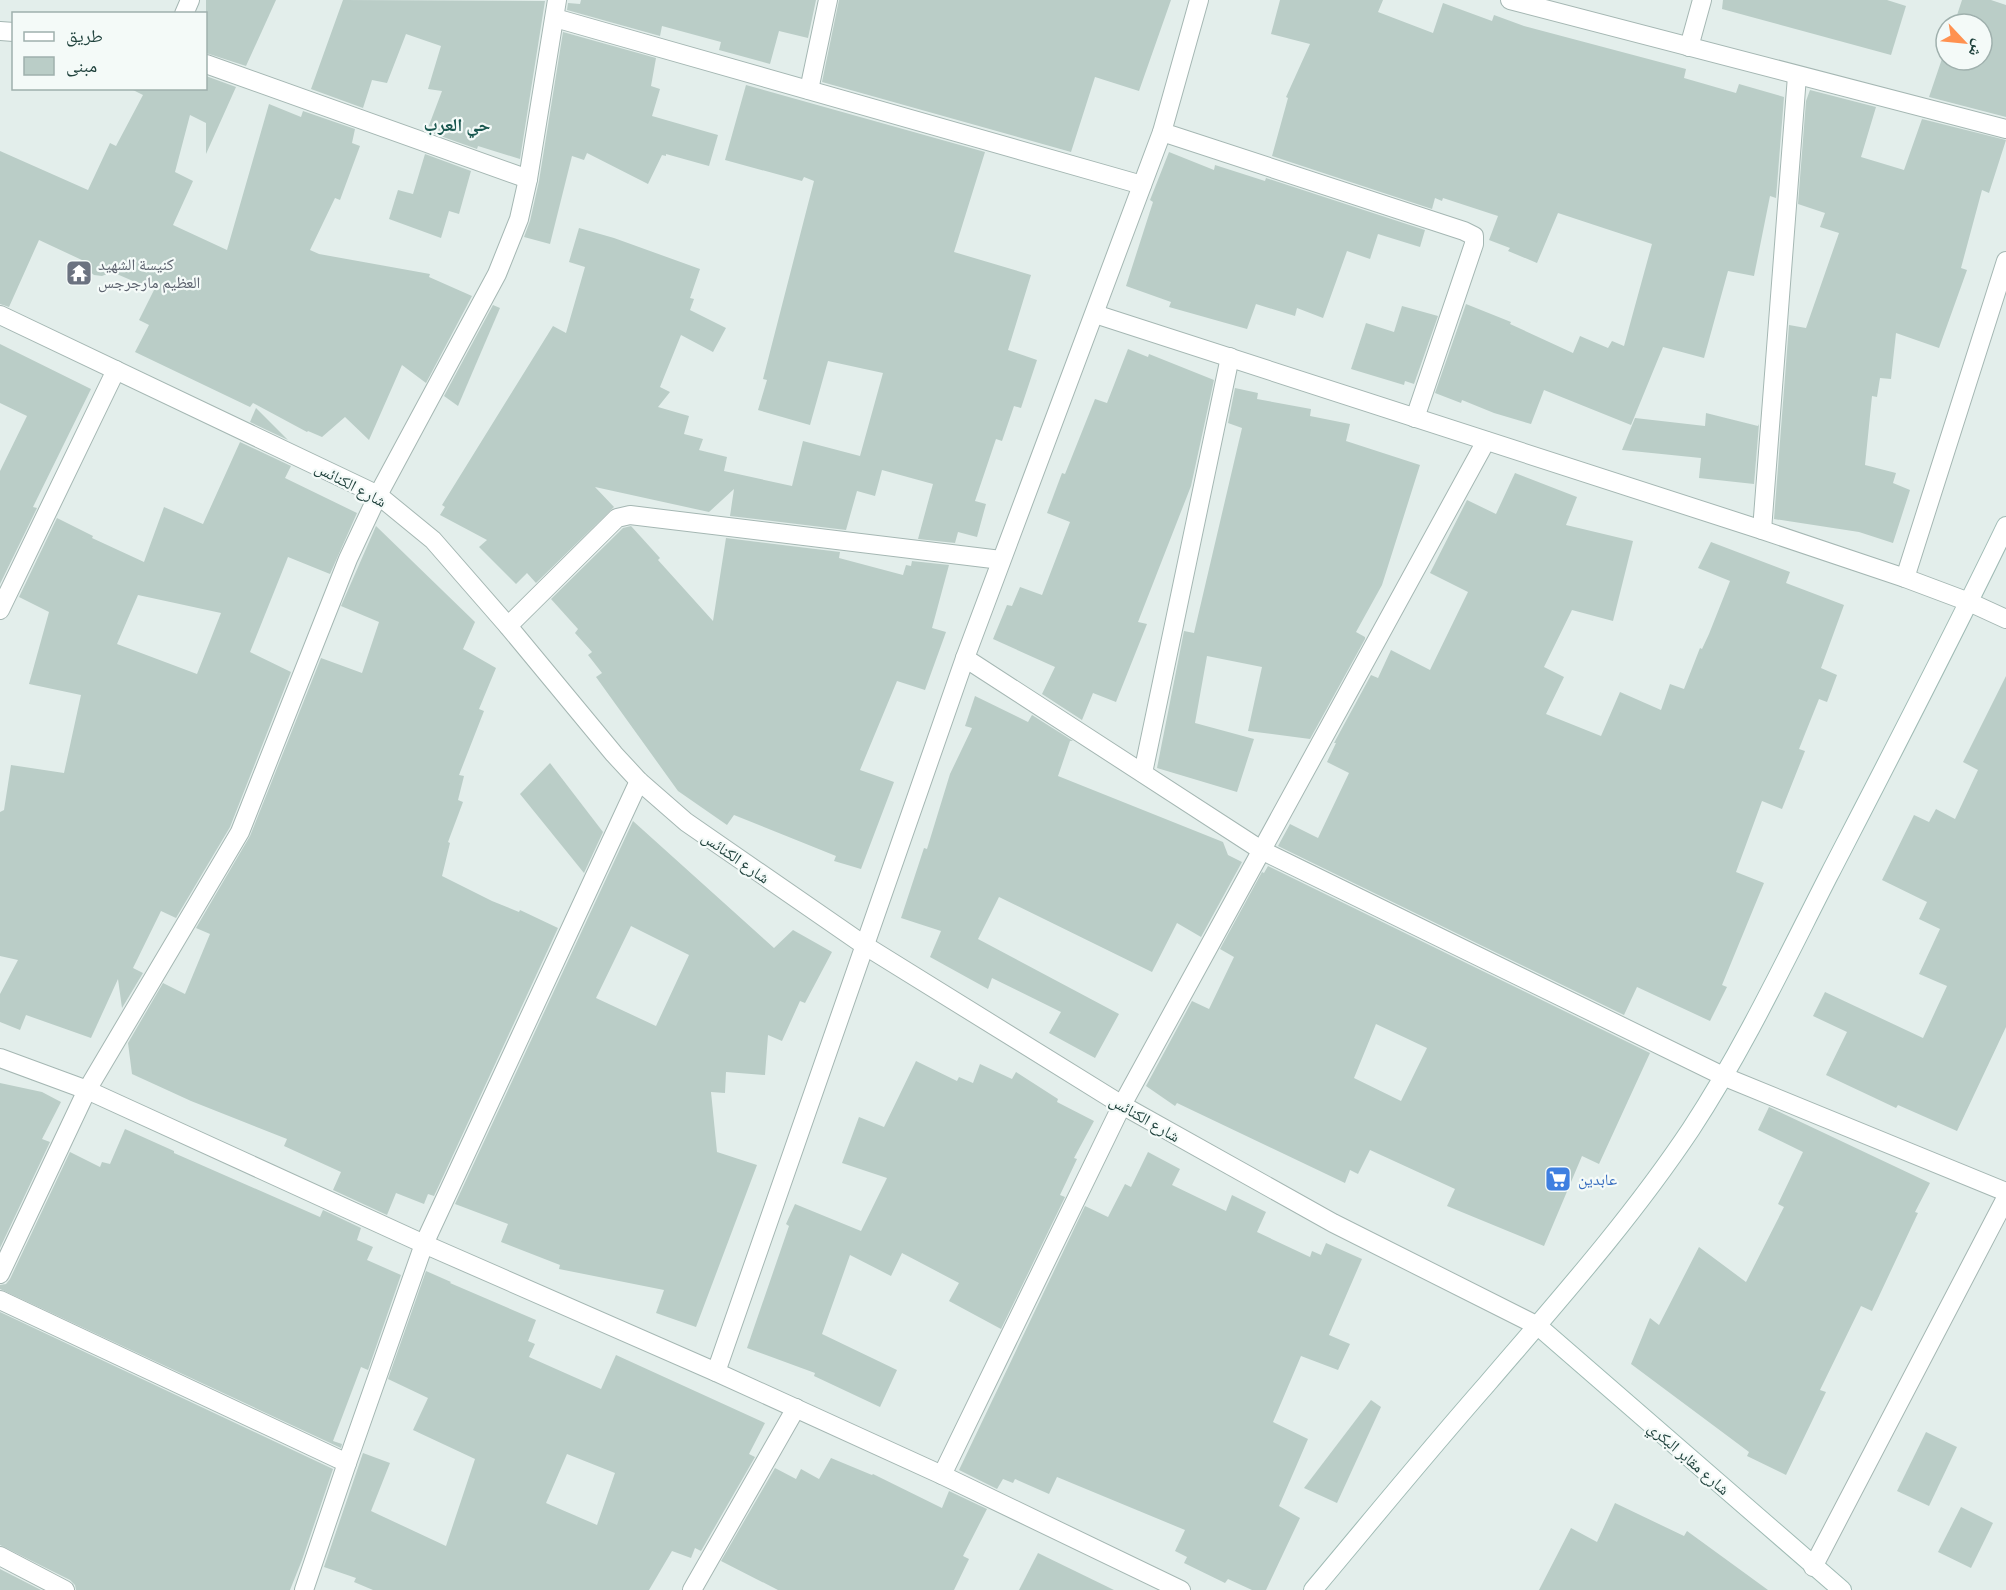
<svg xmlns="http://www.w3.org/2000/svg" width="2006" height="1590" font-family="'Archivo Narrow','Noto Naskh Arabic',sans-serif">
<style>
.building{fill:#bacdc7;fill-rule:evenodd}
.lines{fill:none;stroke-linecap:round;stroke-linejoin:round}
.street-casing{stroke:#a5b7b3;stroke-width:20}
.secondary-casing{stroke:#a0bbb5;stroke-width:20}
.street{stroke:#fff;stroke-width:18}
.secondary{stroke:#fff;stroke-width:18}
.labels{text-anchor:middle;stroke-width:4.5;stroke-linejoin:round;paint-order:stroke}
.worship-label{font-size:16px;fill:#5b616d;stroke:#f4faf8;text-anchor:start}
.street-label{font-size:16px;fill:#20423d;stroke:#f4faf8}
.shop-label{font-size:16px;fill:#366cbe;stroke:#f4faf8;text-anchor:start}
.neighbourhood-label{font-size:18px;font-weight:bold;fill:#19574f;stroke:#f4faf8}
</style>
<rect width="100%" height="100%" fill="#e3eeeb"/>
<g class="building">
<path d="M206,0H276L246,66L206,53Z"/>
<path d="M343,0L545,1L520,159L478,146L477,149L432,133L433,130L428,128L442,91L428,89L441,46L406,34L387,83L372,80L363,108L311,89Z"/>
<path d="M581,0H816L808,38L779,31L770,64L719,50L721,42L662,26L660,36L567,10L568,3L580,4Z"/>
<path d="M839,0H1171L1139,91L1095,77L1071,152L822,82Z"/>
<path d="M1280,0H1383L1378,12L1433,33L1443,3L1492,21L1494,15L1524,26L1686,69L1684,78L1736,93L1739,84L1784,97L1776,198L1770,196L1754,276L1728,271L1704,358L1663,347L1631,425L1544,390L1531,424L1494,413L1462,400L1461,403L1435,393L1466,304L1511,322L1510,324L1573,353L1580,336L1608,348L1612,341L1624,346L1652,244L1558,213L1537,263L1508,251L1510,248L1489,240L1498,216L1443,198L1442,201L1435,198L1432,209L1272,156L1288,98L1286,97L1310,44L1271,34Z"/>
<path d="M1723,0H1887L1906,6L1891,55L1722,9Z"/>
<path d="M1962,0H1991L2006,5V117L1929,97L1946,47V60H1982V24H1954Z"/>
<path d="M563,32L656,58L651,86L660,89L652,116L718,135L709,166L666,154V156L662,155L648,184L587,153L584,160L572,156L550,244L524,237L530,221L539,181Z"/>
<path d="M206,76L236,87L206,154V123L190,115L175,172L193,181L173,225L227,250L269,104L301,117L303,111L355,129L352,143L360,146L340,200L335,198L310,250L319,254L430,274L429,277L472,296L426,383L402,365L369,440L345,417L322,437L308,431L307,432L253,403L250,407L135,352L149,325L139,320L154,290L112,272L102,276L94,275L88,270L84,261L39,240L9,307L0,304V151L88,190L110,143L116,146L143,95L129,88H206Z"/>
<path d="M746,85L985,152L954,252L1031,275L1008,350L1037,360L1021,408L1014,406L1002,441L996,439L975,501L986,504L977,537L958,532L955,543L918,539L933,484L882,470L875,496L857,491L846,530L730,516L734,489L709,512L595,487L614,507L536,583L527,573L516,584L479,547L487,540L440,515L445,507L442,505L553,326L566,333L585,267L569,262L579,228L614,238L700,269L690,298L694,299L690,310L726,328L713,352L681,335L660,387L670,392L658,407L689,416L684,434L703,439L699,450L727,457L724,471L792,486L803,441L860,456L883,373L828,361L810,425L758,410L767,380L763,379L814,181L804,177L802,181L725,160Z"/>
<path d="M1810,90L1876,107L1861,157L1904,170L1922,119L2006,140L1989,193L1982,190L1961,268L1967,270L1939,348L1896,333L1891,379L1880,378L1877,397L1872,396L1865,465L1896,473L1893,483L1910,490L1893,543L1859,532L1774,519L1789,325L1806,328L1839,233L1820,227L1825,213L1798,204L1806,101Z"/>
<path d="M1169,152L1214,170L1215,165L1265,181L1266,178L1425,230L1420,247L1378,234L1370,259L1347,251L1323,318L1297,308L1295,316L1256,304L1247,329L1169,307L1171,302L1126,286L1153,202L1150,200Z"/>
<path d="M425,154L471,171L459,214L449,211L441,238L389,219L398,190L413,194Z"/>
<path d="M493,305L500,308L458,406L444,396Z"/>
<path d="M1402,306L1438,316L1414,384L1405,381L1404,385L1351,369L1366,323L1394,332Z"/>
<path d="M0,344L91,389L33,507L37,508L0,584V471L27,416L0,403Z"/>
<path d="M1128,349L1148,357L1149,354L1214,380L1191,486L1138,622L1147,624L1116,702L1093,693L1082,720L1042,694L1055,667L993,639L1007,605L1012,606L1020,587L1042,595L1070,522L1047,513L1062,473L1065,474L1095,399L1107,403Z"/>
<path d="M1235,388L1258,393L1257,399L1311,409L1310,416L1350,424L1346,441L1420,465L1382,585L1356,632L1365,637V639L1310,739L1248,731L1262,667L1207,656L1195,723L1254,739L1237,792L1157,768L1184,631L1194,633L1242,428L1228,423Z"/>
<path d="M256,408L288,440L250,422Z"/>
<path d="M1706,413L1758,426L1759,424L1754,484L1699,478L1701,458L1622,450L1635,418L1705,426Z"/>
<path d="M240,442L291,466L285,478L357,513L330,574L288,557L250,652L291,672L230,827L176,918L161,911L133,968L143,973L122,1008L118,979L91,1038L26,1015L20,1030L0,1022V994L18,960L0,956V812L4,810L11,765L64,773L81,695L29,684L49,612L19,597L57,518L93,536L92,538L144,562L164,507L203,524ZM138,595L221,613L197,674L117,644Z"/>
<path d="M1515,473L1577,497L1566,525L1633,541L1613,621L1572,610L1544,667L1564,677L1546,714L1601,736L1620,692L1661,710L1670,684L1684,689L1700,648L1702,649L1709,634L1730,581L1698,568L1711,542L1790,572L1786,583L1844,605L1821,668L1837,675L1827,702L1819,699L1799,749L1805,751L1782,809L1762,801L1736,872L1764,883L1722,985L1727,987L1710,1021L1637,987L1624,1015L1278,846L1290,824L1318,838L1349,773L1327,762L1336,743H1334L1371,675L1378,678L1391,650L1430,670L1468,592L1430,573L1467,500L1496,514Z"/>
<path d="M376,526L475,622L463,649L496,668L479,709L484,711L459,775L464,776L458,800L463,802L448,842L450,843L442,876L492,901L519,912L520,910L558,928L434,1196L428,1194L424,1204L396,1193L387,1215L333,1190L341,1172L284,1146L287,1139L191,1101L132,1074L128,1043L163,983L185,994L210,934L196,928L250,836L321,658L362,673L379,622L341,606Z"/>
<path d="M631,526L660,558L658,560L713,621L726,538L840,552L839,558L903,575L906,565L911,566L912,561L949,565L932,628L946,632L925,690L897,681L860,770L894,782L861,869L834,861L836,856L734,815L727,825L678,791L596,677L602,673L588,655L592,652L575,633L578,629L551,599L623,528Z"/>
<path d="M2006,676V1027L1957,1131L1898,1105L1896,1108L1826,1075L1847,1032L1813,1016L1825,992L1923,1038L1947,986L1919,974L1940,929L1919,919L1927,902L1882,880L1914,815L1929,822L1936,809L1955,819L1978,770L1963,762Z"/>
<path d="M975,696L1028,722L1032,715L1073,741H1070L1058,776L1223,842L1228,855L1242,862L1201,937L1177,923L1152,972L999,897L978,939L1119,1014L1095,1058L1049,1033L1061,1012L992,978L988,989L930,957L941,931L901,918L924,848L927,849L950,774L972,728L965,726Z"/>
<path d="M550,763L603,832L584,873L520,794Z"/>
<path d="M633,821L774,948L793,930L832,952L805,1003L800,1001L782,1041L768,1035L765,1075L726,1072L725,1093L711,1092L717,1152L757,1165L696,1327L656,1313L664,1290L559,1269L560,1265L501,1242L508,1224L455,1204ZM631,926L689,955L656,1026L596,998Z"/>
<path d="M1268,866L1650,1053L1599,1164L1582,1156L1544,1246L1447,1206L1455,1189L1370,1150L1358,1174L1350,1170L1345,1183L1177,1103L1175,1106L1146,1086L1192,1001L1209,1009L1234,957L1220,949L1262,872L1264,873ZM1376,1024L1427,1048L1401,1101L1354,1078Z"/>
<path d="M916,1061L957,1081L959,1077L973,1083L980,1064L1012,1079L1016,1072L1058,1099L1057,1102L1094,1121L1074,1158L1077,1159L1060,1195L1065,1197L1001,1329L949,1301L959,1283L902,1253L891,1276L850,1255L822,1334L897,1370L880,1407L814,1376L815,1373L747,1348L789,1226L786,1224L795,1204L861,1231L887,1178L842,1163L859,1117L884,1127Z"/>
<path d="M0,1083L42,1092L61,1102L42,1139L50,1142L0,1248Z"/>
<path d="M1769,1107L1930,1183L1915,1212L1918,1213L1872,1311L1861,1306L1820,1390L1826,1392L1786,1475L1747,1456L1749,1452L1631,1364L1650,1318L1659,1325L1699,1247L1746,1282L1784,1207L1778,1204L1803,1152L1758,1130Z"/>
<path d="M125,1129L174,1151V1153L320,1217L323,1210L361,1228L357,1240L373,1247L367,1260L401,1275L368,1370L361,1367L333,1441L342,1444L341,1448L0,1289V1285L6,1284L10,1279L70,1152L100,1167L102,1162L110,1164Z"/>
<path d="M1148,1152L1180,1169L1172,1185L1226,1211L1232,1195L1266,1212L1257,1232L1310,1257L1312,1251L1321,1255L1326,1243L1362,1259L1329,1335L1350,1344L1338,1370L1301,1356L1273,1422L1308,1439L1279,1506L1300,1518L1266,1590H1252L1228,1579L1225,1583L1184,1563L1187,1557L1175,1551L1185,1530L1057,1477L1049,1494L1015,1479L1013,1483L1003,1479L997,1489L959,1470L1085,1206L1108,1217L1125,1184L1131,1187Z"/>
<path d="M426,1271L451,1282L450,1283L536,1320L528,1341L535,1344L529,1357L601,1389L616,1355L765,1423L749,1454L755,1457L701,1551L695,1548L691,1558L672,1551L649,1590H373L354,1582L356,1578L324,1567L363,1453L390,1463L371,1511L446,1546L475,1459L413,1430L428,1398L388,1379ZM567,1454L615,1473L597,1525L546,1503Z"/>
<path d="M0,1312L333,1469L302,1560L290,1590H76L75,1585L70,1580L0,1545Z"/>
<path d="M1371,1400L1381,1407L1337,1503L1304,1488Z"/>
<path d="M1926,1432L1957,1447L1929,1506L1897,1491Z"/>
<path d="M831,1458L872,1475L873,1474L942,1508L949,1491L987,1509L963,1556L969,1559L954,1590H778L721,1561L775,1468L796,1479L801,1469L819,1479Z"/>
<path d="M1615,1503L1684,1536L1687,1531L1768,1590H1539L1571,1528L1597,1542Z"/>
<path d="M1961,1507L1993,1523L1971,1568L1938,1552Z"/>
<path d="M1038,1553L1114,1590H1019Z"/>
<path d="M0,1569L41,1590H0Z"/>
</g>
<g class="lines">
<defs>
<g id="street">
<path d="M1510,0L2006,129"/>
<path d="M184,14L190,0"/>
<path d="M555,18L1142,185"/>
<path d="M0,31L14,32"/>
<path d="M1689,47L1702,0"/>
<path d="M206,64L528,179"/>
<path d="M809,90L828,0"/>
<path d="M1162,132L1464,231L1474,236V244L1415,418"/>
<path d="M1095,314L1762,530L1905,578L1969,602L2006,619"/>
<path d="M0,315L378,495L433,540L508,626L614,754L639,781L686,822L864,945L1122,1105L1333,1223L1538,1326"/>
<path d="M1762,530L1797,76"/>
<path d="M1905,578L2006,261"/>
<path d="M0,610L116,370"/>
<path d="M508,626L617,518L630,515L1001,560"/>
<path d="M965,658L1261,850L1725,1077L2006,1192"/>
<path d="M1143,773L1230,357"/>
<path d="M0,1058L87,1090L424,1244L716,1372L942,1475L1181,1590"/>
<path d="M0,1274L87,1090L240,832L348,559L378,495L497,274L519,219L528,179L557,0"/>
<path d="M0,1300L347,1463"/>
<path d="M716,1372L965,658L1162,132L1199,0"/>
<path d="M942,1475L1122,1105L1486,441"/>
<path d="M0,1556L65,1590"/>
<path d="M1813,1567L2006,1198"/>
<path d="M304,1590L347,1463L424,1244L639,781"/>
<path d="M692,1590L796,1408"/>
</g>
<g id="secondary">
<path d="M1538,1326L1842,1590"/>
<path d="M1313,1590C1371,1521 1428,1451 1487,1384C1558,1301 1631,1219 1691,1129C1744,1048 1785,961 1829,875C1889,759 1949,644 2006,526"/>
</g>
</defs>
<use href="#street" class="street-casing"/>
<use href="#secondary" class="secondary-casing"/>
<use href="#street" class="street"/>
<use href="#secondary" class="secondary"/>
</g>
<defs>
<symbol id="temple-square" viewBox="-11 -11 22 22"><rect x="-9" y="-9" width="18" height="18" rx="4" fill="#6b7280" stroke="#f4faf8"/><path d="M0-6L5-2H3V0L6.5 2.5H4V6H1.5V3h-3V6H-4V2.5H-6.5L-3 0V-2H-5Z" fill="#fff"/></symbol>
<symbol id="supermarket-square" viewBox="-11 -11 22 22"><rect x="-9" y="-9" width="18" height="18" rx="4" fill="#3f7fe0" stroke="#f4faf8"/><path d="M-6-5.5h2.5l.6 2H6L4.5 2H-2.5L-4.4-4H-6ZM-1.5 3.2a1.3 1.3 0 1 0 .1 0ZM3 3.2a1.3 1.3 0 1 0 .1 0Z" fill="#fff"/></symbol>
</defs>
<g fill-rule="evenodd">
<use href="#temple-square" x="64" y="258" width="30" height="30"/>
<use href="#supermarket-square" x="1543" y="1164" width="30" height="30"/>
</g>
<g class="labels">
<g class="worship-label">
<text x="98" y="270">كنيسة الشهيد<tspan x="98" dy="18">العظيم مارجرجس</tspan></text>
</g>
<g class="street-label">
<text transform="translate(351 484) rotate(28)" y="6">شارع الكنائس</text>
<text transform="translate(736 857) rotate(35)" y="6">شارع الكنائس</text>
<text transform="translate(1145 1118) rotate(30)" y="6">شارع الكنائس</text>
<text transform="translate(1689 1458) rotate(41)" y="6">شارع مقابر البكري</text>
</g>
<g class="shop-label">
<text x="1578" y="1185">عابدين</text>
</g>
<g class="neighbourhood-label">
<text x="457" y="131">حي العرب</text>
</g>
</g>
<rect x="12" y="12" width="195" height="78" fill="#f4faf8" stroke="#9fb0ad" stroke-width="1.5"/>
<rect x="24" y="32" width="30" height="9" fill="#ffffff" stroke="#9fb0ad" stroke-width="1.5"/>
<text x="66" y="42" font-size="18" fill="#20423d">طريق</text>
<rect x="24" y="57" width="30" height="18" fill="#bacdc7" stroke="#9fb0ad" stroke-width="1.5"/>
<text x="66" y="72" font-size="18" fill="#20423d">مبنى</text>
<g transform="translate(1964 42) rotate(116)"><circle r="28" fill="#f4faf8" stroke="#9fb0ad" stroke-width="1.5"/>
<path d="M0-4.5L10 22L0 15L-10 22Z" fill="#ff9150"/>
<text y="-9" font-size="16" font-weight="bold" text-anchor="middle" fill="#20423d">ش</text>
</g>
</svg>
